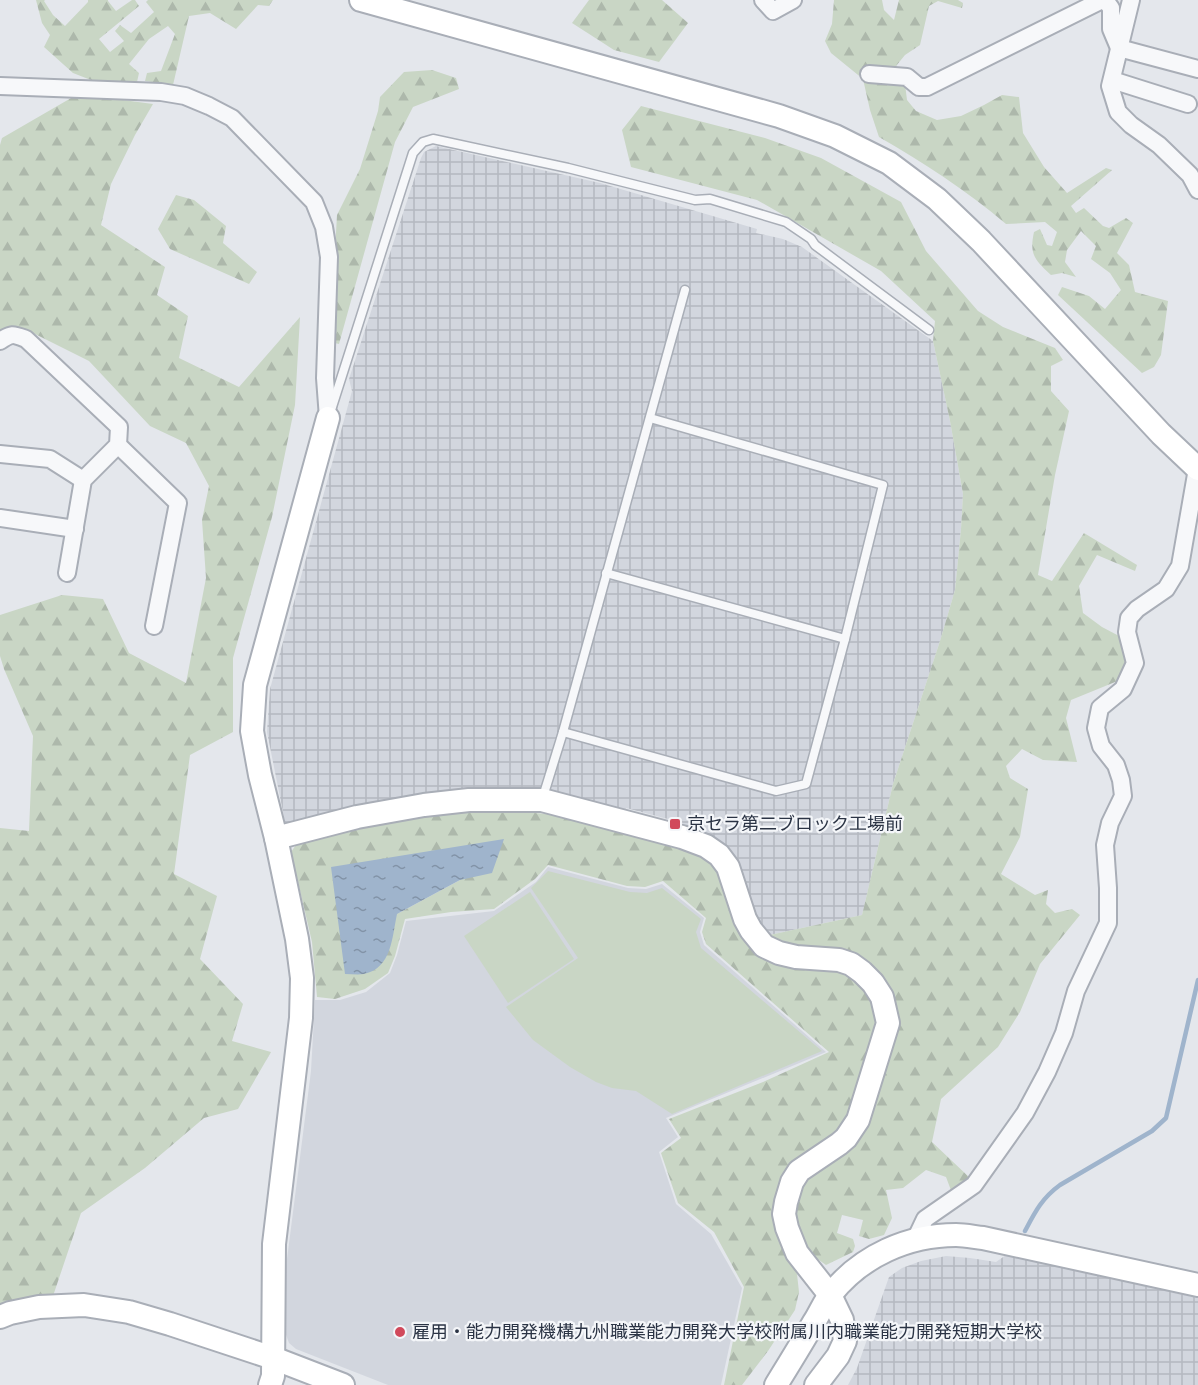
<svg xmlns="http://www.w3.org/2000/svg" width="1198" height="1385" font-family="Cabin,'Noto Sans JP',sans-serif">
<style>
.built{fill:#d2d6de}
.industrial{fill:url(#industrial-grid)}
.forest{fill:url(#forest-firs);fill-rule:evenodd}
.green{fill:#c9d6c5}
.water{fill:url(#water-ripples)}
.lines{fill:none;stroke-linecap:round;stroke-linejoin:round}
.stream{stroke:#9fb4cc;stroke-width:4.5}
.lane-casing{stroke:#a9aeb7;stroke-width:11}
.street-casing{stroke:#a9aeb7;stroke-width:20}
.secondary-casing{stroke:#a9aeb7;stroke-width:26}
.lane{stroke:#f7f8fa;stroke-width:8}
.street{stroke:#f7f8fa;stroke-width:16}
.secondary{stroke:#fff;stroke-width:22}
.poi-dot{fill:#d1495b;stroke:#f4f6f9;stroke-width:2}
.labels{text-anchor:middle;stroke-width:4.5;stroke-linejoin:round;paint-order:stroke}
.poi-label{font-size:18px;fill:#2b3445;stroke:#f4f6f9;text-anchor:start}
</style>
<defs>
<pattern id="industrial-grid" width="8" height="8" patternUnits="userSpaceOnUse" patternTransform="scale(1.5)"><rect width="8" height="8" fill="#d2d6de"/><path d="M0 4h8M4 0v8" fill="none" stroke="#b4b8c0"/></pattern>
<pattern id="forest-firs" width="22" height="20" patternUnits="userSpaceOnUse" patternTransform="scale(1.5)"><rect width="22" height="20" fill="#c9d6c5"/><path d="M5 1l3.5 6h-7zM16 11l3.5 6h-7z" fill="#adb8ab"/></pattern>
<pattern id="water-ripples" width="26" height="14" patternUnits="userSpaceOnUse" patternTransform="scale(1.5)"><rect width="26" height="14" fill="#9fb4cc"/><path d="M2 4q2-2 4 0t4 0M15 11q2-2 4 0t4 0" fill="none" stroke="#8293a7"/></pattern>
</defs>
<rect width="100%" height="100%" fill="#e4e7ec"/>
<path class="built" d="M548,867L628,888L646,889L662,884L704,918L700,932L704,945L826,1052L666,1118L678,1137L659,1152L676,1204L711,1234L742,1288L721,1385H388L296,1349L289,1343L285,1332L286,1267L311,1071L315,1000H340L366,992L390,973L397,955L406,921L494,911L536,882Z"/>
<g class="industrial">
<path d="M436,146L600,183L757,229L756,233L783,239L802,247L933,341L950,421L963,494L961,529L955,590L940,641L893,784L862,915L765,936L682,830L683,823L626,808L624,814L567,798L294,826L285,822L267,732L270,689L352,391L349,379L421,158L424,152Z"/>
<path d="M1006,1255L1198,1298V1385H848L857,1368L889,1277L902,1268L921,1261L946,1256L970,1258L996,1262Z"/>
</g>
<g class="forest">
<path d="M36,0H45L44,1L53,15L65,26L88,2V0H108V1L116,11L132,0H135L139,6L99,39L110,52L124,41L115,31L120,25L131,33L154,12L146,2L148,0H273L269,6L258,5L236,29L210,13L189,16L173,85L145,81L147,73L161,71L175,34L168,26L149,39L129,64L139,73L137,82H96L73,73L44,47L50,35L42,23Z"/>
<path d="M589,0H662L688,23L659,62L614,50L572,23Z"/>
<path d="M834,0H882L884,10L894,20L899,0H958L963,3L962,8L938,1L929,6L920,45L905,55L896,66L905,84L907,100L916,111L937,120L961,116L984,105L1002,95L1019,97L1023,133L1044,167L1067,193L1106,168L1112,170L1071,206L1076,213L1084,208L1103,226L1109,228L1126,218L1133,223L1117,253L1129,265L1135,292L1168,301L1161,355L1154,367L1142,373L1058,295L1062,287L1089,296L1105,309L1121,290L1110,273L1091,259L1096,246L1081,231L1067,250L1065,262L1076,277L1062,273L1051,275C1035,260 1029,255 1034,232L1040,229L1047,245L1052,246L1057,232L1045,222L1006,224C966,190 924,163 879,137L870,110L863,79L831,53L825,41L832,24Z"/>
<path d="M432,70L456,78L459,89L413,107L395,142L339,344L330,342L337,215L360,169L378,111L380,97L404,72Z"/>
<path d="M78,94L153,104L135,135L111,184L101,225L165,267L157,295L188,316L179,358L239,387L300,317L295,405L272,517L233,658V732L190,755L174,874L217,896L200,959L243,1004L232,1041L271,1052L238,1109L204,1118L145,1168L81,1213L51,1302L0,1310V828L29,831L33,736L4,669L0,656V615L62,595L103,599L129,653L186,683L206,578L202,520L209,486L186,443L150,426L89,361L31,332L0,345V145L2,138Z"/>
<path d="M641,106L765,138L821,158L901,202L926,251L978,311L1003,327L1055,348L1063,360L1051,366V391L1069,411L1055,475L1038,575L1052,581L1084,533L1137,565L1135,571L1097,555L1079,586L1083,613L1102,627L1121,637L1129,662L1120,680L1071,700L1066,718L1077,762L1043,760L1022,749L1006,766L1010,778L1028,789L1020,837L1001,874L1035,895L1048,890L1046,904L1055,913L1072,909L1080,915L1040,964L1020,1012L998,1047L941,1099L932,1142L970,1178L952,1193L946,1177L926,1170L903,1188L886,1190L892,1218L884,1235L869,1239L859,1236L863,1220L842,1215L837,1233L853,1239L855,1246L853,1252L826,1265L805,1250L784,1246L797,1274L799,1292L795,1310L768,1351L742,1385H724L744,1287L714,1232L678,1203L661,1153L681,1138L669,1119L763,1082L829,1052L706,944L702,932L706,918L663,881L645,887L627,886L548,865L535,879L494,909L451,912L405,919L395,956L388,973L365,989L335,999L317,997L312,942L291,852L298,842L390,820L437,813L495,810L548,814L673,844L709,859L765,936L862,915L893,784L940,641L955,590L961,529L963,494L950,421L933,341L935,321L881,271L757,200L631,167L622,130ZM504,840L460,880L397,914Z"/>
<path d="M176,195L194,200L226,226L223,243L257,272L249,284L170,249L158,229Z"/>
</g>
<g class="green">
<path d="M548,871L630,892L647,893L662,888L701,919L696,932L701,948L822,1051L672,1114L636,1091L612,1088L596,1082L570,1067L533,1040L506,1007L578,958L531,888Z"/>
<path d="M530,892L574,959L508,1003L464,936Z"/>
</g>
<path class="water" d="M504,839L492,873L460,880L397,914C392,937 392,968 364,974C358,975 351,974 345,974L331,867Z"/>
<g class="lines">
<path class="stream" d="M1025,1231C1035,1212 1042,1198 1060,1185L1152,1131L1166,1118L1198,980"/>
<defs>
<g id="lane">
<path d="M332,407L413,153L423,142L433,139L568,168L695,200L710,199L786,222L811,239L815,245L929,330"/>
<path d="M606,573L845,639"/>
<path d="M563,732L776,791L806,784L845,639L883,485L650,418"/>
<path d="M542,800L563,732L685,290"/>
</g>
<g id="street">
<path d="M763,0L773,11L793,0"/>
<path d="M1105,0L1111,8V29L1119,48"/>
<path d="M1131,0L1110,86L1118,112L1131,125L1159,145L1190,175L1198,190"/>
<path d="M1119,48L1198,69"/>
<path d="M869,74L907,77L919,87H927L1102,0"/>
<path d="M1112,80L1188,104"/>
<path d="M0,86L161,92L185,96L209,106L232,118L314,202L324,227L329,257L325,378L328,418"/>
<path d="M0,341C12,333 13,334 26,339L119,427L118,445L83,480L67,573"/>
<path d="M118,445L178,503L154,626"/>
<path d="M0,454L50,459L83,480"/>
<path d="M0,518L75,529"/>
<path d="M915,1240L925,1219L974,1185L1025,1113L1047,1072L1064,1033L1076,991L1108,923V888L1105,845L1110,823L1123,796L1121,780L1116,765L1101,746L1096,728L1100,708L1123,689L1135,663L1127,632L1129,618L1137,609L1166,589L1180,566L1198,463"/>
</g>
<g id="secondary">
<path d="M361,0L779,116L835,136L889,163L937,199L981,241L1161,434L1198,469"/>
<path d="M276,838L357,817L424,805L469,800H542L682,837L706,846L719,855L728,867L745,919L751,930L764,946L779,953L796,957L839,960L851,964L862,972L873,983L882,997L888,1023L858,1120L846,1138L839,1144L799,1171L792,1182L786,1202L784,1214L787,1228L797,1253L830,1295L842,1320L845,1341L838,1356L816,1385"/>
<path d="M0,1317L10,1313L39,1307L84,1305L129,1312L170,1324L273,1358L343,1385"/>
<path d="M270,1385L273,1376L274,1244L301,1018L302,978L297,939L276,838L260,775L252,731L255,685L328,418"/>
<path d="M776,1385C789,1364 802,1343 814,1322C820,1313 824,1302 831,1294C861,1256 908,1235 956,1235C965,1235 974,1237 983,1238L1198,1285"/>
</g>
</defs>
<use href="#lane" class="lane-casing"/>
<use href="#street" class="street-casing"/>
<use href="#secondary" class="secondary-casing"/>
<use href="#lane" class="lane"/>
<use href="#street" class="street"/>
<use href="#secondary" class="secondary"/>
</g>
<g class="poi-dot">
<rect x="669" y="818" width="12" height="12" rx="3"/>
<circle cx="400" cy="1332" r="6"/>
</g>
<g class="labels">
<g class="poi-label">
<text x="687" y="830">京セラ第二ブロック工場前</text>
<text x="412" y="1338">雇用・能力開発機構九州職業能力開発大学校附属川内職業能力開発短期大学校</text>
</g>
</g>
</svg>
